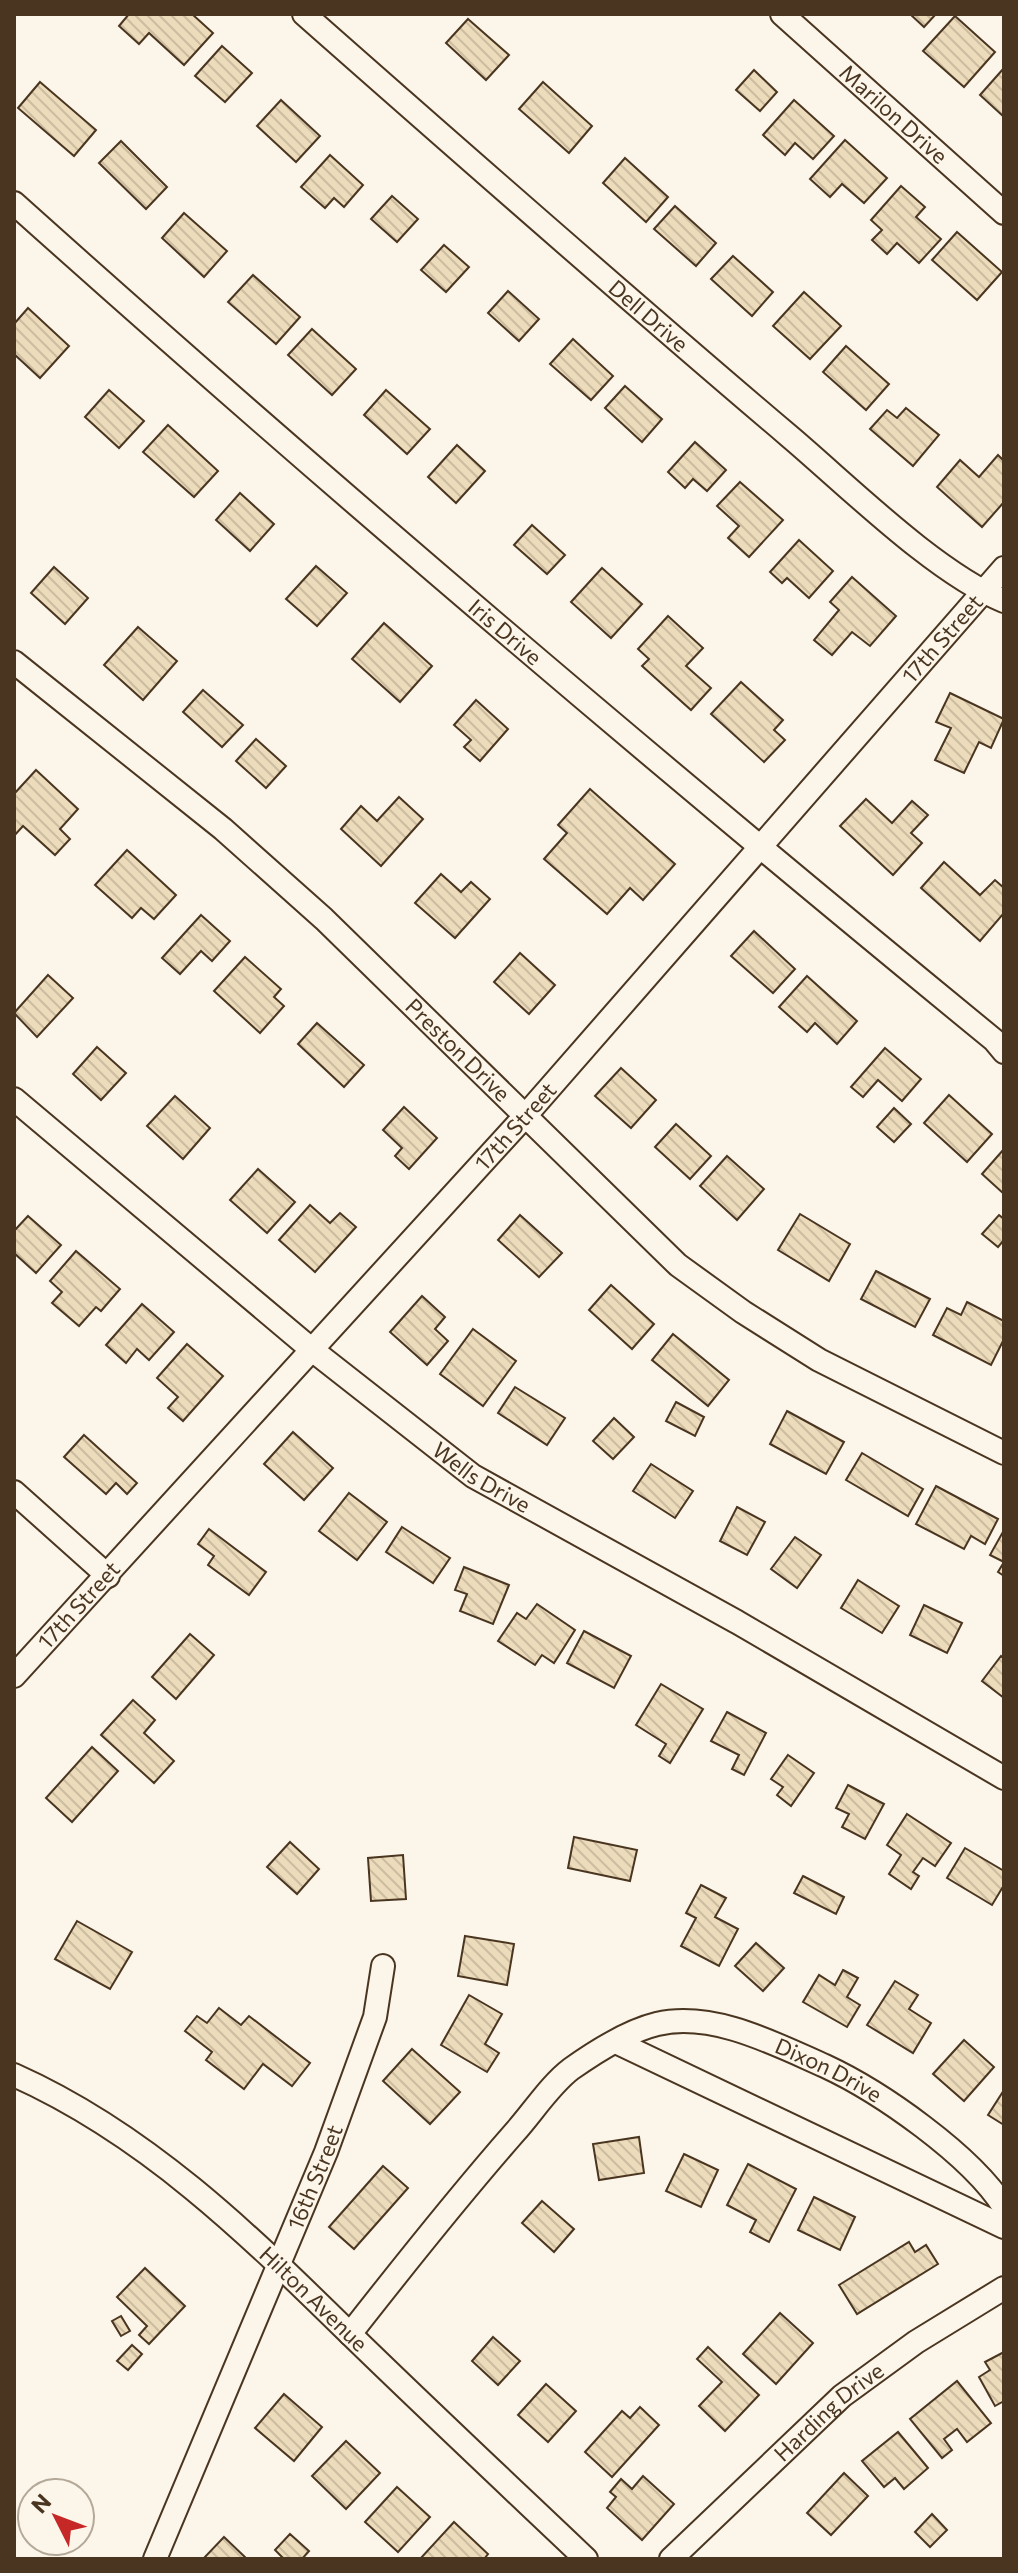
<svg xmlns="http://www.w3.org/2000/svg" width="1018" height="2573" font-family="Commissioner,sans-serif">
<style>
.building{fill:url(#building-back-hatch);stroke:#4a3520;stroke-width:2}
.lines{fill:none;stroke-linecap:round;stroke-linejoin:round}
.minor-casing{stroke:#4a3520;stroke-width:26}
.minor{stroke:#fbf6e9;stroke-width:22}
.labels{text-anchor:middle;stroke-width:6;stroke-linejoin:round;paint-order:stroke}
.street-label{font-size:22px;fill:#4a3520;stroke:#fbf6e9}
</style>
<defs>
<pattern id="building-back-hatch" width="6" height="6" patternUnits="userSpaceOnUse" patternTransform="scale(2)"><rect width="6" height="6" fill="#ecdcbc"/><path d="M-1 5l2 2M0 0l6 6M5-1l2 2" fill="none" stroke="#ccbda1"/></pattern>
</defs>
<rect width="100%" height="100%" fill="#fbf6e9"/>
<g class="building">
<path d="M129,14H192L213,33L184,65L149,33L139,44L119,26Z"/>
<path d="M910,14H936L924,27Z"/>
<path d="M955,16L995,52L964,87L923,51Z"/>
<path d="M468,19L509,55L486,80L446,43Z"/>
<path d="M222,46L252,73L225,102L195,76Z"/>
<path d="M1004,68V117L980,95Z"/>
<path d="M754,70L777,92L760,111L736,90Z"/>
<path d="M40,82L96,130L74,156L18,108Z"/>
<path d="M543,82L592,126L569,153L519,109Z"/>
<path d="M281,100L320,136L296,162L257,126Z"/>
<path d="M794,100L834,136L813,159L795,143L785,155L763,135Z"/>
<path d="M845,140L887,178L864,203L842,184L830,197L810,179Z"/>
<path d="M121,141L167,187L146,209L99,163Z"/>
<path d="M330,155L363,185L344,207L334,198L325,208L301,187Z"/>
<path d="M625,158L668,197L646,222L603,183Z"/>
<path d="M901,186L925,207L916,217L941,239L919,263L897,243L887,254L872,240L882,230L871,220Z"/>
<path d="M392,196L418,219L397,242L371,219Z"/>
<path d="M675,206L716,243L696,266L654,229Z"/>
<path d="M184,213L227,251L204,277L162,238Z"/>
<path d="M957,232L1002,272L977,300L932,260Z"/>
<path d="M444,245L469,267L446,292L421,270Z"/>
<path d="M733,256L773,292L752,316L711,279Z"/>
<path d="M253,275L300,317L276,344L228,302Z"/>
<path d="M508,291L539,319L519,341L488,313Z"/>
<path d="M804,292L841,326L810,359L773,326Z"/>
<path d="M28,308L69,346L40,378L14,354V324Z"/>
<path d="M312,329L356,369L332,395L288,355Z"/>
<path d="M573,339L613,376L591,400L550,364Z"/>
<path d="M846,346L889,384L866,410L823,372Z"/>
<path d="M625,386L662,419L642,442L605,408Z"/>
<path d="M109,390L144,421L119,448L85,417Z"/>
<path d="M386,390L430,429L407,454L364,415Z"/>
<path d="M906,408L939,435L913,466L870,429L887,410L897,418Z"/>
<path d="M168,425L218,471L194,497L143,452Z"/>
<path d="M695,442L726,470L707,491L693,479L685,488L668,472Z"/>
<path d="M457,445L485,471L456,503L428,477Z"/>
<path d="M998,455L1004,461V502L982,527L937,487L960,460L979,477Z"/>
<path d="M740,482L783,520L749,557L728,538L739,526L717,506Z"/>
<path d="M240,493L274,524L250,551L216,520Z"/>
<path d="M532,525L565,555L547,574L514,545Z"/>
<path d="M799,540L833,571L809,598L787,578L782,583L770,572Z"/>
<path d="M316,566L347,593L317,626L286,599Z"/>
<path d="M54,567L88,598L65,624L31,593Z"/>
<path d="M602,568L642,604L611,638L571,602Z"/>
<path d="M852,577L896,616L870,646L852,632L832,655L814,640L839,610L830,602Z"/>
<path d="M668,616L703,648L686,666L711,688L691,710L642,666L649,659L638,649Z"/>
<path d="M384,623L432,666L400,702L352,659Z"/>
<path d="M138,627L177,661L143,700L104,665Z"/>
<path d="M741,682L783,720L774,730L785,740L764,762L711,714Z"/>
<path d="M203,690L243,725L222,747L183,712Z"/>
<path d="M950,693L1004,719L991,748L979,742L964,773L935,760L951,728L936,722Z"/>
<path d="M476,700L508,729L480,761L464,747L471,740L454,725Z"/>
<path d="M256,739L286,766L266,788L236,761Z"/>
<path d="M36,770L78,809L60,829L70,839L55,855L23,826L14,836V794Z"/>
<path d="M590,789L675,864L643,900L630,888L607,914L544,859L567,833L558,825Z"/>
<path d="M399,797L423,819L381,866L341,829L361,806L377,821Z"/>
<path d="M866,799L892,823L912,801L928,815L911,833L922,843L893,875L840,826Z"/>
<path d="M127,850L176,895L154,919L141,908L132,918L95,885Z"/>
<path d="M944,862L980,895L995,880L1004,888V913L980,941L921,888Z"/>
<path d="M441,874L461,892L471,882L490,899L455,938L415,903Z"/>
<path d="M201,915L230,941L212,961L201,951L180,974L162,958Z"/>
<path d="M754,931L795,969L773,993L731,956Z"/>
<path d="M520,953L555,985L529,1014L494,982Z"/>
<path d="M245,957L281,989L274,997L284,1006L260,1033L214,991Z"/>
<path d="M48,975L73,998L37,1037L14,1013Z"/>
<path d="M807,976L857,1021L837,1044L815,1023L807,1032L779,1007Z"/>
<path d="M317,1023L364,1065L344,1087L298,1044Z"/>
<path d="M97,1047L126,1073L101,1100L73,1074Z"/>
<path d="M885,1048L921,1079L902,1101L878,1080L863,1097L851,1087Z"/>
<path d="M621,1068L656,1100L631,1128L595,1096Z"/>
<path d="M949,1095L992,1134L967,1162L924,1123Z"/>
<path d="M175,1096L210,1128L183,1159L147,1126Z"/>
<path d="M404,1107L437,1138L409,1169L395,1156L402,1148L383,1130Z"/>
<path d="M894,1108L911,1124L894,1142L877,1127Z"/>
<path d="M676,1124L711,1156L690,1179L655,1147Z"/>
<path d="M1004,1149V1194L982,1174Z"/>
<path d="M727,1156L764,1189L737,1220L700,1186Z"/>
<path d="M258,1169L295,1202L267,1233L230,1200Z"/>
<path d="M310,1205L330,1223L340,1213L356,1227L315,1272L279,1240Z"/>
<path d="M800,1214L850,1244L829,1281L778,1250Z"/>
<path d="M520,1215L562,1253L539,1277L498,1240Z"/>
<path d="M999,1215L1004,1219V1240L998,1247L982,1234Z"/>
<path d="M28,1216L61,1245L36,1273L14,1253V1231Z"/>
<path d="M76,1251L120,1289L101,1311L96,1307L79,1326L52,1303L62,1292L50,1281Z"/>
<path d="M876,1271L930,1299L915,1327L861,1299Z"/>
<path d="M611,1285L654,1324L632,1349L589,1310Z"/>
<path d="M422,1296L445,1317L435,1329L448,1341L427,1365L390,1332Z"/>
<path d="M967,1302L1004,1321V1339L991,1365L933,1335L947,1308L961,1315Z"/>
<path d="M142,1304L174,1332L149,1360L137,1349L126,1363L106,1345Z"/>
<path d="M473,1329L516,1361L483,1406L440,1374Z"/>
<path d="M673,1334L729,1380L708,1406L652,1360Z"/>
<path d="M187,1344L223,1376L183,1421L168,1408L178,1397L157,1378Z"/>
<path d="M515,1387L565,1418L547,1445L498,1413Z"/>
<path d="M676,1402L704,1417L695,1436L666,1421Z"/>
<path d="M787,1411L844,1442L826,1474L770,1444Z"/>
<path d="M614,1418L634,1437L613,1459L593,1441Z"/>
<path d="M293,1432L333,1468L304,1500L264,1464Z"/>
<path d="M84,1435L137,1483L127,1494L116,1483L106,1494L64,1457Z"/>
<path d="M862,1453L923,1489L908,1516L846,1480Z"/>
<path d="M651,1464L693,1491L675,1518L633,1491Z"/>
<path d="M936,1486L998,1519L985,1544L971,1536L964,1549L916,1524Z"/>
<path d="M349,1493L387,1522L357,1560L319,1531Z"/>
<path d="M737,1507L765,1522L747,1555L720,1541Z"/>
<path d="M402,1527L450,1558L433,1583L386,1552Z"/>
<path d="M209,1529L266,1572L249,1595L208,1565L214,1556L198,1544Z"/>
<path d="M1004,1530V1576L998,1572L1004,1562L990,1555Z"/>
<path d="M795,1537L821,1555L797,1588L771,1569Z"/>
<path d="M464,1567L509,1585L493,1624L460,1611L467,1594L455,1590Z"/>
<path d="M858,1580L899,1606L882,1633L841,1608Z"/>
<path d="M537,1604L575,1630L554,1663L542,1655L535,1665L498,1641L517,1613L526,1619Z"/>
<path d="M924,1605L962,1623L947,1653L910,1635Z"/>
<path d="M584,1631L631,1656L614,1688L567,1663Z"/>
<path d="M190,1634L214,1655L176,1699L152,1677Z"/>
<path d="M1001,1656L1004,1659V1698L982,1681Z"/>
<path d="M661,1684L703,1709L670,1763L659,1756L666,1744L636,1725Z"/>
<path d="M133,1700L155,1720L144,1733L174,1761L154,1783L101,1735Z"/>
<path d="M727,1712L766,1733L744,1775L732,1769L739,1755L711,1741Z"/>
<path d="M92,1747L118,1771L72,1822L46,1798Z"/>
<path d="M788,1755L814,1773L791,1806L777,1795L783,1787L771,1779Z"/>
<path d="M848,1785L884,1804L865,1839L842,1827L849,1814L836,1808Z"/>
<path d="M907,1814L951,1843L935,1866L923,1858L913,1872L919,1876L911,1889L889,1874L901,1855L887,1845Z"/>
<path d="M574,1837L637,1850L630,1881L568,1868Z"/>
<path d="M290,1842L319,1869L297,1894L267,1867Z"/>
<path d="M965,1848L1004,1871V1885L992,1905L947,1878Z"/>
<path d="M403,1855L406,1899L371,1901L368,1858Z"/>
<path d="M803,1876L844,1897L836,1914L794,1893Z"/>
<path d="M701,1885L726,1898L715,1917L738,1929L719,1966L681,1946L696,1918L686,1913Z"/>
<path d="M77,1921L132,1952L110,1989L55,1959Z"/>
<path d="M465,1936L514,1944L507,1985L458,1976Z"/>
<path d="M756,1943L784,1968L763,1991L735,1966Z"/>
<path d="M843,1970L858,1978L847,1997L860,2005L847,2027L803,2002L819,1975L835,1985Z"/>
<path d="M895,1981L918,1995L909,2009L931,2023L913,2053L867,2025Z"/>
<path d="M469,1995L502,2014L485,2044L499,2053L487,2072L441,2045Z"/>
<path d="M219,2008L241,2025L249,2016L310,2063L292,2086L263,2064L244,2089L206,2060L212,2052L185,2031L197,2016L207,2023Z"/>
<path d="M964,2040L994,2067L964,2101L933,2074Z"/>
<path d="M412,2049L460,2092L430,2124L383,2081Z"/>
<path d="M1004,2090V2125L988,2115Z"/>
<path d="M639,2137L644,2173L599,2180L593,2144Z"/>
<path d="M684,2154L718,2170L701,2207L666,2191Z"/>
<path d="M748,2164L796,2189L769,2242L750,2232L756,2220L727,2205Z"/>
<path d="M383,2166L408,2188L354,2249L329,2227Z"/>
<path d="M814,2197L855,2217L840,2250L798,2230Z"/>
<path d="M542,2201L574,2229L554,2252L522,2223Z"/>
<path d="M909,2242L915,2252L926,2245L938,2264L857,2314L839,2285Z"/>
<path d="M145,2268L185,2306L149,2344L139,2335L147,2326L117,2297Z"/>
<path d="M780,2313L813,2343L776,2384L743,2354Z"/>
<path d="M121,2316L130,2331L121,2336L112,2321Z"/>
<path d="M493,2337L520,2361L498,2385L472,2361Z"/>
<path d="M132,2345L142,2354L128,2370L117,2361Z"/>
<path d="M708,2347L759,2395L725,2431L699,2406L722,2382L697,2359Z"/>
<path d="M1004,2352V2401L995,2406L979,2377L990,2370L985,2362Z"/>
<path d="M957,2381L991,2423L967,2442L957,2429L944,2439L952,2450L942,2458L910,2419Z"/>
<path d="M546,2384L576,2411L548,2442L518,2415Z"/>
<path d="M284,2394L322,2427L294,2461L255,2428Z"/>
<path d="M640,2407L659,2425L612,2477L585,2452L622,2411L630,2418Z"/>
<path d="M898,2432L928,2468L904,2489L895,2478L884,2487L862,2461Z"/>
<path d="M346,2441L380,2473L346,2509L312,2476Z"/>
<path d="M844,2473L868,2496L831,2535L807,2513Z"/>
<path d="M643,2476L674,2504L642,2540L607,2508L616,2497L610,2492L621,2479L632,2489Z"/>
<path d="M397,2487L430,2517L398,2552L365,2522Z"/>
<path d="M932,2514L947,2530L930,2547L915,2532Z"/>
<path d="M454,2522L488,2554L484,2559H420Z"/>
<path d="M290,2534L309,2551L302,2559H284L275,2550Z"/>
<path d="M224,2537L247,2559H203Z"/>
</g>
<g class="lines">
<defs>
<g id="minor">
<path id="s1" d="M304,14C465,156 625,297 789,436C847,485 935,573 1004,601"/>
<path id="s2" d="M782,14L1004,213"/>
<path id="s3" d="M14,203C334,490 662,768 994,1040L1004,1052"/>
<path id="s4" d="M14,662L223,829L324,919L678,1265L743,1312L819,1360L1004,1453"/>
<path id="s5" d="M14,1099L311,1349L473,1476L737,1622L1004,1778"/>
<path d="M14,1492L108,1576"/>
<path id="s6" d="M14,1676L526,1115L1004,568"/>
<path d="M616,2042L1004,2227"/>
<path id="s7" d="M14,2075C146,2134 247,2233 349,2333C427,2409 507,2484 586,2559"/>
<path id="s8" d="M350,2334C404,2265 458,2197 515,2132C533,2112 550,2085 571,2069C595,2052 628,2031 657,2024C713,2011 775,2044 825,2066C881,2092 971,2155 1004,2207"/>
<path id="s9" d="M155,2559L326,2152L375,2017L383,1966"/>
<path id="s10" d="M671,2559L842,2396L916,2342L1004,2288"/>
</g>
</defs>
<use href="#minor" class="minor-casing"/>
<use href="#minor" class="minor"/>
</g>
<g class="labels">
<g class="street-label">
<text dy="8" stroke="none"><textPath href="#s2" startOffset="150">Marilon Drive</textPath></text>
<text dy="8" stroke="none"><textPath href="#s1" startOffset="458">Dell Drive</textPath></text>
<text dy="8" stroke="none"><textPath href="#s3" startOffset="652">Iris Drive</textPath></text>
<text dy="8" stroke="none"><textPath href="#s6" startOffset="1392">17th Street</textPath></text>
<text dy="8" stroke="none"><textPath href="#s4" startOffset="590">Preston Drive</textPath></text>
<text dy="8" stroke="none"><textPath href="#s6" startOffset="744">17th Street</textPath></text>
<text dy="8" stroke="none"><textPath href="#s5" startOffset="602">Wells Drive</textPath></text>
<text dy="8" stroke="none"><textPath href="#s6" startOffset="96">17th Street</textPath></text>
<text dy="8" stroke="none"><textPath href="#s8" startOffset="624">Dixon Drive</textPath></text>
<text dy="8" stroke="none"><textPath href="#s9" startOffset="414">16th Street</textPath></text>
<text dy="8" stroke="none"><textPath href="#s7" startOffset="376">Hilton Avenue</textPath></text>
<text dy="8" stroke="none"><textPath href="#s10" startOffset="216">Harding Drive</textPath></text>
</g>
</g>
<rect width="1018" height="2573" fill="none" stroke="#4a3520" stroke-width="32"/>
<g transform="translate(56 2517) rotate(312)"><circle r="38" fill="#fbf6e9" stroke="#b4a999" stroke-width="2"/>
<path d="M0-6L14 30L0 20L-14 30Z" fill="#c62828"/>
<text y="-12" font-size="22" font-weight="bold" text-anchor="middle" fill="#4a3520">N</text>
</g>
</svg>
